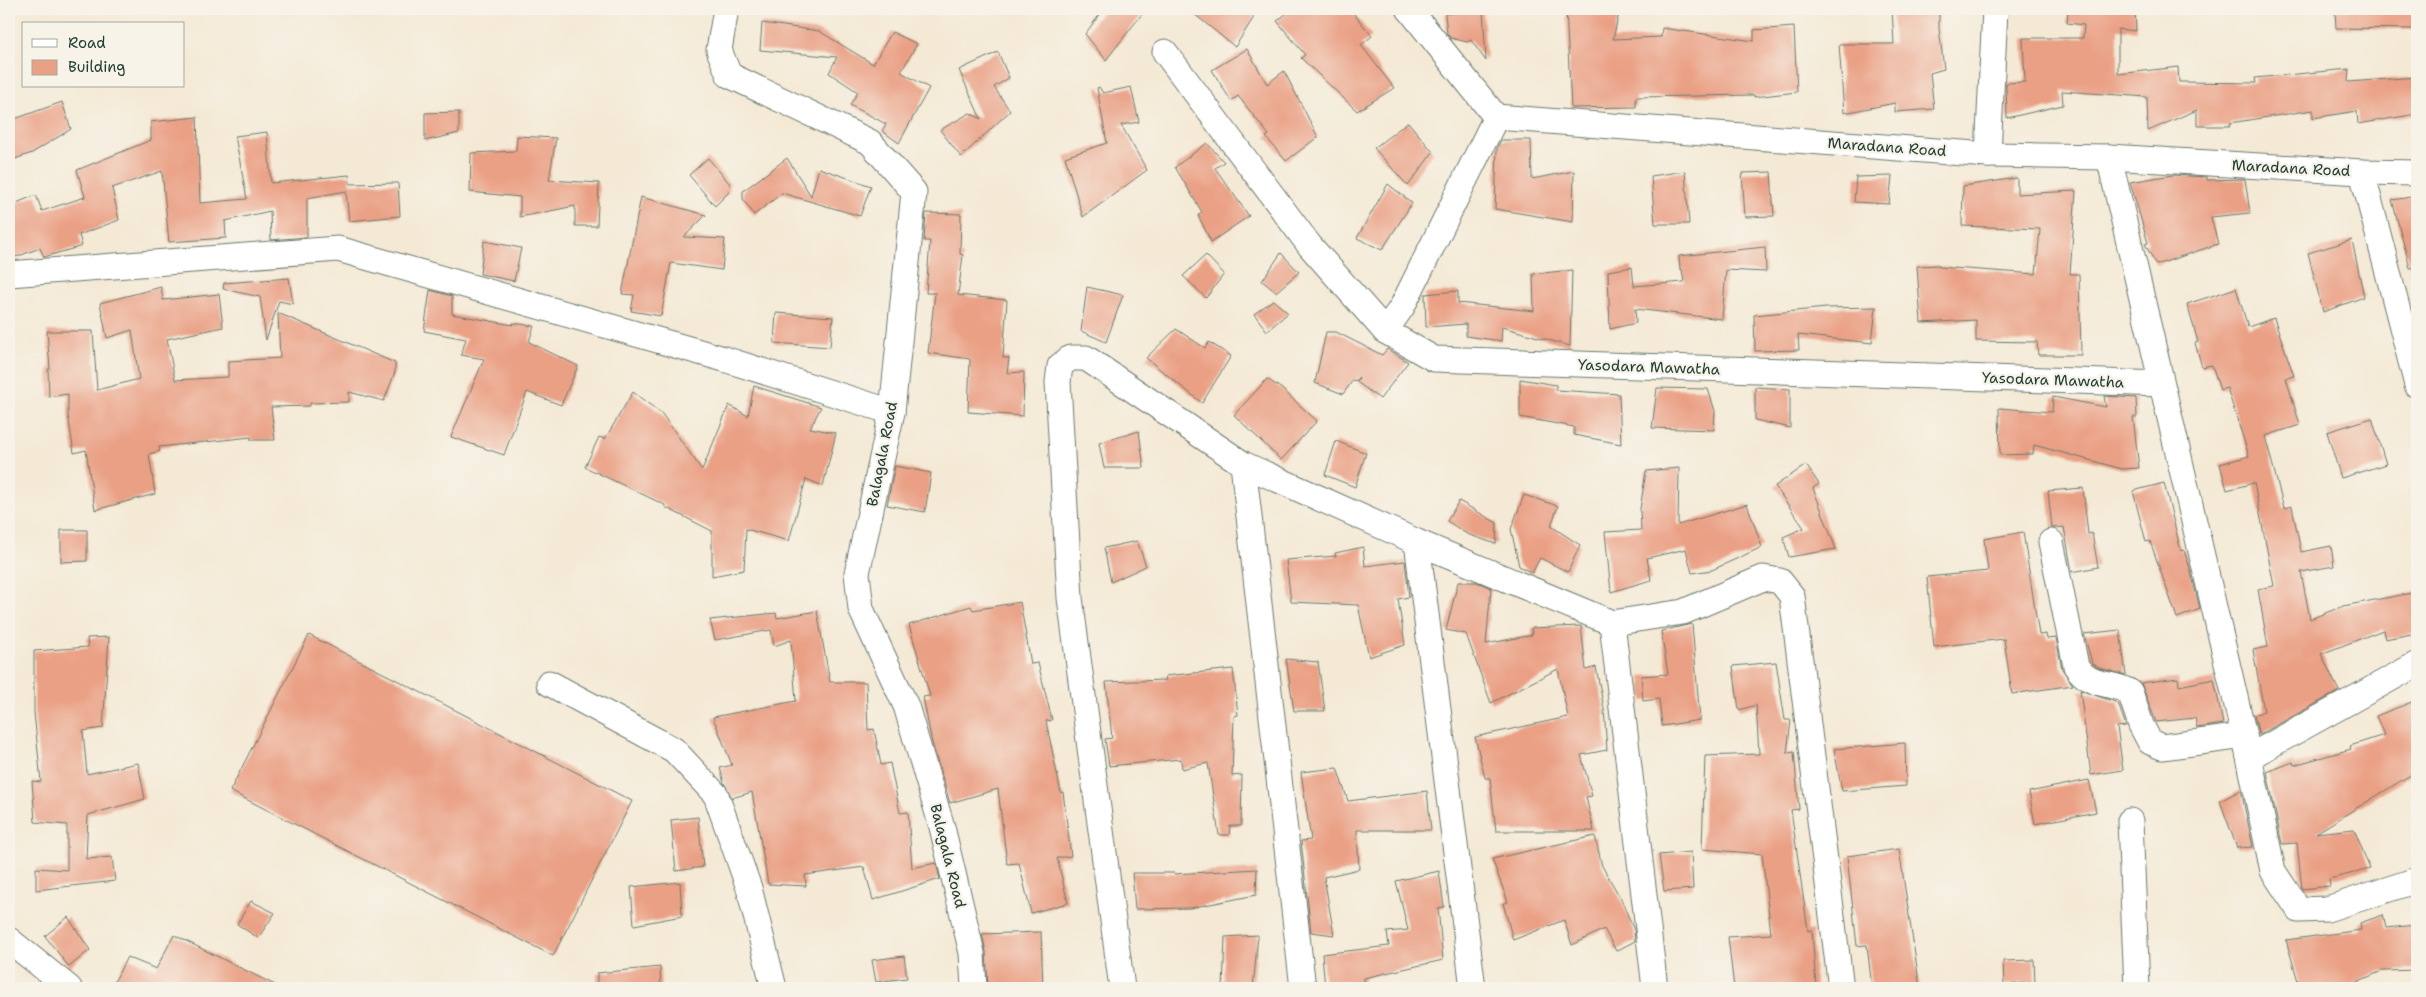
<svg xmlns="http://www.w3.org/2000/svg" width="2426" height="997" font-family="'Shantell Sans',sans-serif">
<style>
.building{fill:#eaa085}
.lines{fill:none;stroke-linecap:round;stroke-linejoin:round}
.street-casing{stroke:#6a796c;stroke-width:27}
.street{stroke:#fff;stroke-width:25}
.labels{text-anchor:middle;stroke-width:4.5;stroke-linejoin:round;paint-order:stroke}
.street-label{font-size:15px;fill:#1f3d34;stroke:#f7f3e8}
</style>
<rect width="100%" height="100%" fill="#f7f3e8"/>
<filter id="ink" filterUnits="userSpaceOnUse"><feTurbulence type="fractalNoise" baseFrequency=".02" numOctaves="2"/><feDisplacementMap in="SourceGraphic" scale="10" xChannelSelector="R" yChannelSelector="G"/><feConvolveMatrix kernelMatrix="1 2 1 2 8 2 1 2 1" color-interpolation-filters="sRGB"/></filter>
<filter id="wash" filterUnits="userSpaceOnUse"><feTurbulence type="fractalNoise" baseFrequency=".0096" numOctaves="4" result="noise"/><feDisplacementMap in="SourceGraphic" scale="20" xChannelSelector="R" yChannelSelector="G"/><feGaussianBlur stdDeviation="1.12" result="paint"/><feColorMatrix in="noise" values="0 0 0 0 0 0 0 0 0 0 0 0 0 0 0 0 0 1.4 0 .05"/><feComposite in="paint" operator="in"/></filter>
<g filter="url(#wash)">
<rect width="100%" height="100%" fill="#f4e9d5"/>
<g id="blocks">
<g class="building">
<path d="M1104,9H1146L1106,60L1085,34Z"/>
<path d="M1188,9H1240L1254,17L1235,47Z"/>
<path d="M1292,9H1350L1372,36L1361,45L1394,88L1357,111L1301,58L1305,55L1277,21Z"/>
<path d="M1483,9L1486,61L1471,40L1467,42L1451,38L1447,34L1445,14Z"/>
<path d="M1566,9H1620L1613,39L1661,37L1662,28L1754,41V30L1794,27L1797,92L1754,97V95L1636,97V107L1571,108Z"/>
<path d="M1892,9H1939V28L1944,69L1930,73L1934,109L1895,112V103L1844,113L1839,44H1894Z"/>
<path d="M2068,9H2135L2136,31L2118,29V74L2178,67L2179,82L2256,83L2255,78L2349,69L2348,82L2417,77V114L2358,124L2357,111L2313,118V110L2230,123V126H2197V110L2148,131L2147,97L2062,91L2063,105L2007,118L2006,83L2025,82L2023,38H2083L2084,25L2067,23Z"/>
<path d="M2335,9H2417V29L2336,28Z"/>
<path d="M762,23L819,31L873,64L892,32L917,44L901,72L929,88L899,143L882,131L886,124L850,105L858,92L829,73L837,57L760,50Z"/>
<path d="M1247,49L1267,84L1284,71L1318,137L1286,161L1266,137L1269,135L1238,96L1231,101L1212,70Z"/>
<path d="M998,52L1009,78L994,87L1010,111L961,157L940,130L970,113L981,119L959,70Z"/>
<path d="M1099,87L1103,93L1131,87L1139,122L1121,125L1147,170L1083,217L1065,157L1107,143L1097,88Z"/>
<path d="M62,102L71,129L32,153L9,161V121Z"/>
<path d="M459,112V133L425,141V113Z"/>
<path d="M197,117L200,203L247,199L235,136L267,132L271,183L349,175L350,184L398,183L400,216L349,221L346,191L307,198V237L271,240L270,211L225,221L226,238L169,242L162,171L112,188L119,220L79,235L82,246L44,257L40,248L16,257L9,240V206L36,195L42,211L85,197L77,170L151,140V122Z"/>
<path d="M1408,122L1433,152L1408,186L1374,148Z"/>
<path d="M517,136L556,138L549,180L599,183L597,226H575V206L520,217V197L470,192L471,153L516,151Z"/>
<path d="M1501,140H1531L1532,179L1574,171L1573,222L1495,209L1497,148Z"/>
<path d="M1207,143L1224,162L1215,168L1249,216L1211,242L1198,215L1202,212L1175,167Z"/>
<path d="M708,158L730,184L729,192L715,206L689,175Z"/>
<path d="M787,158L811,196L819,168L871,186L860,216L782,193L754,215L743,199V191Z"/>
<path d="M1685,171L1689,224H1655L1651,176Z"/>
<path d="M1771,172L1774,216L1745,217L1742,173Z"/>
<path d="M2173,175L2207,177V180L2245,179L2250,213L2211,217L2218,244L2156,265L2145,244L2148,243L2130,182Z"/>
<path d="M1892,176L1889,204L1854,202L1856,177Z"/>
<path d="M2017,178V194L2076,191L2070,274H2079L2081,355H2038L2037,342L1976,341V320L1921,323L1917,266L1939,265V267L2036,274L2040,229L1962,226L1963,186Z"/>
<path d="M1388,184L1412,203L1382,250L1357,238Z"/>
<path d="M2417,196V267L2410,268L2392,200Z"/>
<path d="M641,197L706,215L684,237L725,239L722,270L671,263L661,316L631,311L634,295L622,294Z"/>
<path d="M926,213L961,214L960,254L963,255L958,295L1007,300L1003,358H1009L1007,373L1024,372L1023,416L968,412L970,359L928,353L935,293H926L930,241H924Z"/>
<path d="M2352,240L2364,297L2323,312L2308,253Z"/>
<path d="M484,241L521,248L514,281L480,274Z"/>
<path d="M1765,247L1766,272L1726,270L1722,319L1635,309L1636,323L1610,329L1608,271L1632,267L1634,286L1684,282L1682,269H1680L1679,256Z"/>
<path d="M1281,253L1299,272L1276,292L1262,281Z"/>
<path d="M1206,255L1224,274L1206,298L1183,276Z"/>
<path d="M1572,270L1570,346L1502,327L1501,341L1466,336V324L1426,327L1425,294L1458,291V303L1534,311L1533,274Z"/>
<path d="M289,278L293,304L279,301L266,340L260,297L223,289L224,283Z"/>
<path d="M161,287L163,300L219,294L223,327L167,339L175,380L228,377V361L280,358L278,313L395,363V372L384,401L349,392V402L310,403V406L271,407L275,440H251V437L159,447L160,451L149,454L155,494L95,510L86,450L74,453L68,415V394L49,397L48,369H50L47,331H93L97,390L139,379L132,330L107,338L100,303Z"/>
<path d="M1087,287L1123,295L1106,342L1081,331Z"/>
<path d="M2236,288L2248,327L2274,318L2294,376L2286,378L2300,425L2265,436L2284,508L2292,506L2301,552L2331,546L2334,566L2301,572L2310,619L2343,606L2417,592V633L2385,639L2383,630L2321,654L2339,691L2259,735L2254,715L2264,711L2253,650L2268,647L2258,589L2274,586L2254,483L2227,490L2220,464L2249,456L2227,388L2220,390L2212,365L2202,367L2195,343L2198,342L2187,304Z"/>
<path d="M430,290L452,296V314L513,325V323L534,326L529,342L578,366L561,405L527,392L504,455L451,437L484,359L461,355L466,339L424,331Z"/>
<path d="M1273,300L1288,313L1267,331L1254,314Z"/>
<path d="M1876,307L1872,343L1798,335L1799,350L1755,351L1754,315L1826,308Z"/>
<path d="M776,313L833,317L830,347L774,343Z"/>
<path d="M1176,329L1205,348L1209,342L1231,356L1202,403L1146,358Z"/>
<path d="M1326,332H1336L1382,355L1387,349L1408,362L1380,399L1357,382L1359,377L1355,381L1353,380L1343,394L1315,383Z"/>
<path d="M1267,379L1282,389L1317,421L1281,460L1234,415Z"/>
<path d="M1520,379L1556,385V390L1619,394L1621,444L1574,435V427L1520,417Z"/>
<path d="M754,386L821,407L810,428L836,433L823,486L806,479L789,541L746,529L744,570L712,576V531L665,507V505L585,467L599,437L605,439L633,392L662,414L702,470L729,405L748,416Z"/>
<path d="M1755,387L1790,389V428L1755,420Z"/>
<path d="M1657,388L1708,389L1715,411L1714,430L1652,428Z"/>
<path d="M2104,396L2136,398L2137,417H2133L2139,468L2122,469L2034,445L2033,454L2000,455L1999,408L2052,412L2053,397L2106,407Z"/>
<path d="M2372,418L2386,464L2341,478L2327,432Z"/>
<path d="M1139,431L1144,468H1104L1099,443Z"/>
<path d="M1336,441L1366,453L1355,487L1325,475Z"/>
<path d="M1806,465L1819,484L1813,488L1836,549L1789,557L1783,537L1804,528L1775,486Z"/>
<path d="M895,466L931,473L925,512L887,505Z"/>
<path d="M1679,468L1678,525L1747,504L1762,547L1712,570L1692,573L1686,549L1647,558L1651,580L1611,592L1605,532L1641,530L1640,509L1646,471Z"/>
<path d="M2164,483L2181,551L2184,550L2190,568L2200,609L2177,618L2150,541L2146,542L2133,491Z"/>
<path d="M2083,488L2088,534L2092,533L2098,567L2072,572L2064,527L2052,528L2048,491Z"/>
<path d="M1524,495L1558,506L1551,526L1580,545L1568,572L1540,558L1532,573L1519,566L1511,529Z"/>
<path d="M1459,501L1497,523L1496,544L1467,534L1447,521Z"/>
<path d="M61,530H87V561L61,562Z"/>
<path d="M2023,532L2039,635L2046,634L2047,639L2056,638L2062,669L2073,685L2012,694L2004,639L1934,647L1927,577L1988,571L1984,539Z"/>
<path d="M1137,541L1146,566L1111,582L1104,548Z"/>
<path d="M1363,547L1365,566L1405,561L1409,597L1398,599L1405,645L1369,657L1358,605L1291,602L1286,560L1336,556L1335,553Z"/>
<path d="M1458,582H1477L1491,588L1486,644L1532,635L1531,628L1581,626L1586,670L1596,667L1604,709L1607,750L1581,755L1592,796L1586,797L1594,831H1496L1490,778H1485L1475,737L1568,717L1558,669L1491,703L1466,634L1446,630Z"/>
<path d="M1020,602L1031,664L1038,663L1052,720L1046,721L1061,793L1063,792L1071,856L1057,858L1068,903L1031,913L1019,863L1007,864L998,789L950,803L932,743L923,697L930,696L909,625L971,606L973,610Z"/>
<path d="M817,611L830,682H866L868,730L874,729L881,765L890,763L900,813L908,812L912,868L936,863L940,879L873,900L864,867L805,875L806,886L768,884L752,792L732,798L724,783L720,768L732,765L713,717L796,701L791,640L774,646L771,630L715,640L710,620L776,613L777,618Z"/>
<path d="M1692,624L1700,720L1662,726L1659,699L1643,701L1641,676L1668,674L1661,631Z"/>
<path d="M2120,630L2126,675L2099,668L2092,663L2084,634Z"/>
<path d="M309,635L632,801L553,956L230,791Z"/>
<path d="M109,637L103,728L83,731L87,774L138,763L145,799L88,815L86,859L112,857L115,881L36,890V868L67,870V825L35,822L32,781L41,782L34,712V651L88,647L87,638Z"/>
<path d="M1286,659L1318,662L1325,711H1294Z"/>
<path d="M1776,662L1785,720H1791L1787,753L1794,752L1799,809L1791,810L1808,931L1812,930L1816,988H1734L1728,937L1771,934L1762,854L1702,849L1705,756L1759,754L1756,705L1739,710L1733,666Z"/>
<path d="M1233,669L1238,715L1234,716L1232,776L1242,775L1241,826H1230L1229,835H1219L1208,763L1182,769L1181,759L1109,766L1105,739L1112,738L1106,682L1166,680L1165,676Z"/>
<path d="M2178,678L2179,686L2214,679L2223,724L2197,728L2195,718L2156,722L2141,683Z"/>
<path d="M2080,690L2118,703L2126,726L2117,727L2123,770L2091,775Z"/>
<path d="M2417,700V771L2316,833L2354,829L2370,869L2329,879L2330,886L2302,889L2297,843L2282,844L2267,772L2293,762L2294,765L2351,749L2350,746L2384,735L2376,716Z"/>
<path d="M1905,743L1906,786L1842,791L1834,749Z"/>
<path d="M1337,768L1348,801L1427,791L1431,830H1357L1359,869L1324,877L1334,935L1311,932L1301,841L1311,840L1301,772Z"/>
<path d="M2089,780L2096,812L2035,824L2029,792Z"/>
<path d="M2241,790L2253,847L2237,848L2220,801Z"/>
<path d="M698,817L703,867L676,871L671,820Z"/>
<path d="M1595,836L1602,866L1621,899L1634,930L1635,941L1616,951L1604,929L1572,945L1564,920L1513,940L1503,903L1508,902L1492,859Z"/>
<path d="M1899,849L1920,988H1872L1867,945L1857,946L1847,856Z"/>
<path d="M1691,852L1693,889L1664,891L1659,855Z"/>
<path d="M1257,869L1256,895L1190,908L1135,909L1132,873H1174V874Z"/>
<path d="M1439,871L1444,907L1438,908L1443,960L1364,978V988H1325L1322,954L1389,946L1387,932L1408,930L1396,881Z"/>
<path d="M680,882L682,916L634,925L631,887Z"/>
<path d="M251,901L275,913L258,938L237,924Z"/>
<path d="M2383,915L2386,928L2417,925V970L2382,971L2343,988H2300L2286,940L2361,930L2360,923Z"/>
<path d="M68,917L90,950L69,967L45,936Z"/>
<path d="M1041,932L1043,988H988L986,952L982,934Z"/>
<path d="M174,935L281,988H111L127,957L156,969Z"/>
<path d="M1258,935L1253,988H1223L1225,937Z"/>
<path d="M904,956L907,978L876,982L872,960Z"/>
<path d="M2034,960L2035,983L2004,985L2003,961Z"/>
<path d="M660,967L661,988H597V973Z"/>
</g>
</g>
</g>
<g filter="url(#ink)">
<use href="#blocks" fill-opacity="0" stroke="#6a796c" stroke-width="1"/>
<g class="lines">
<defs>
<g id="street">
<path d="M726,9L719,50L729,75L870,142L914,192L892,412L857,573L861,609L906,706L942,827L972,953L974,988"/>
<path d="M1409,9L1496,117L1988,155L2109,157L2362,172L2417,173"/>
<path d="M1165,52L1310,246L1385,331"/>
<path d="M1496,117L1402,307L1385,331L1434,359L2161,384"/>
<path d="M1988,155L1995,9"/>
<path d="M2109,157L2249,757L2273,871L2299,910L2327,909L2417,880"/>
<path d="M2362,172L2417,385"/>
<path d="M9,274L338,249L724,359L892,412"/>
<path d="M1243,464L1303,988"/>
<path d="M1417,542L1473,988"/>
<path d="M2051,542L2076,666C2090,688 2109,681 2130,692L2141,725L2150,742L2162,747L2244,736"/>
<path d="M1612,623L1655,988"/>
<path d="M549,683L674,750L716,795L749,888L774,988"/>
<path d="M2249,757L2417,664"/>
<path d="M2130,821L2137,988"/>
<path d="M9,940L69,988"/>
<path d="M1122,988L1070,598L1058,382L1060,366L1070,358H1086L1243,464L1417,542L1612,623L1683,612L1763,578L1780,581L1792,596L1841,988"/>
</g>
</defs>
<use href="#street" class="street-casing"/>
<use href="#street" class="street"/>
</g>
</g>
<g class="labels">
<g class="street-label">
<text transform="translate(1887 147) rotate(4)" y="5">Maradana Road</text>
<text transform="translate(2291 168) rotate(3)" y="5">Maradana Road</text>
<text transform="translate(1649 367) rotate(2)" y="5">Yasodara Mawatha</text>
<text transform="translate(2053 380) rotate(2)" y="5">Yasodara Mawatha</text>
<text transform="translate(882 454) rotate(-79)" y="5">Balagala Road</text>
<text transform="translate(948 856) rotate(76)" y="5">Balagala Road</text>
</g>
</g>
<rect width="2426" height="997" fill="none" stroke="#f7f3e8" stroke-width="30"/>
<rect x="22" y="22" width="162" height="65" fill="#f7f3e8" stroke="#a1aaa0"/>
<rect x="32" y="39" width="25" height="8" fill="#ffffff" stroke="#a1aaa0"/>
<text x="68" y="48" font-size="15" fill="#1f3d34">Road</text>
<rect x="32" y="60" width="25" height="15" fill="#eaa085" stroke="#a1aaa0"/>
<text x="68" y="72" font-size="15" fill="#1f3d34">Building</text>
</svg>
